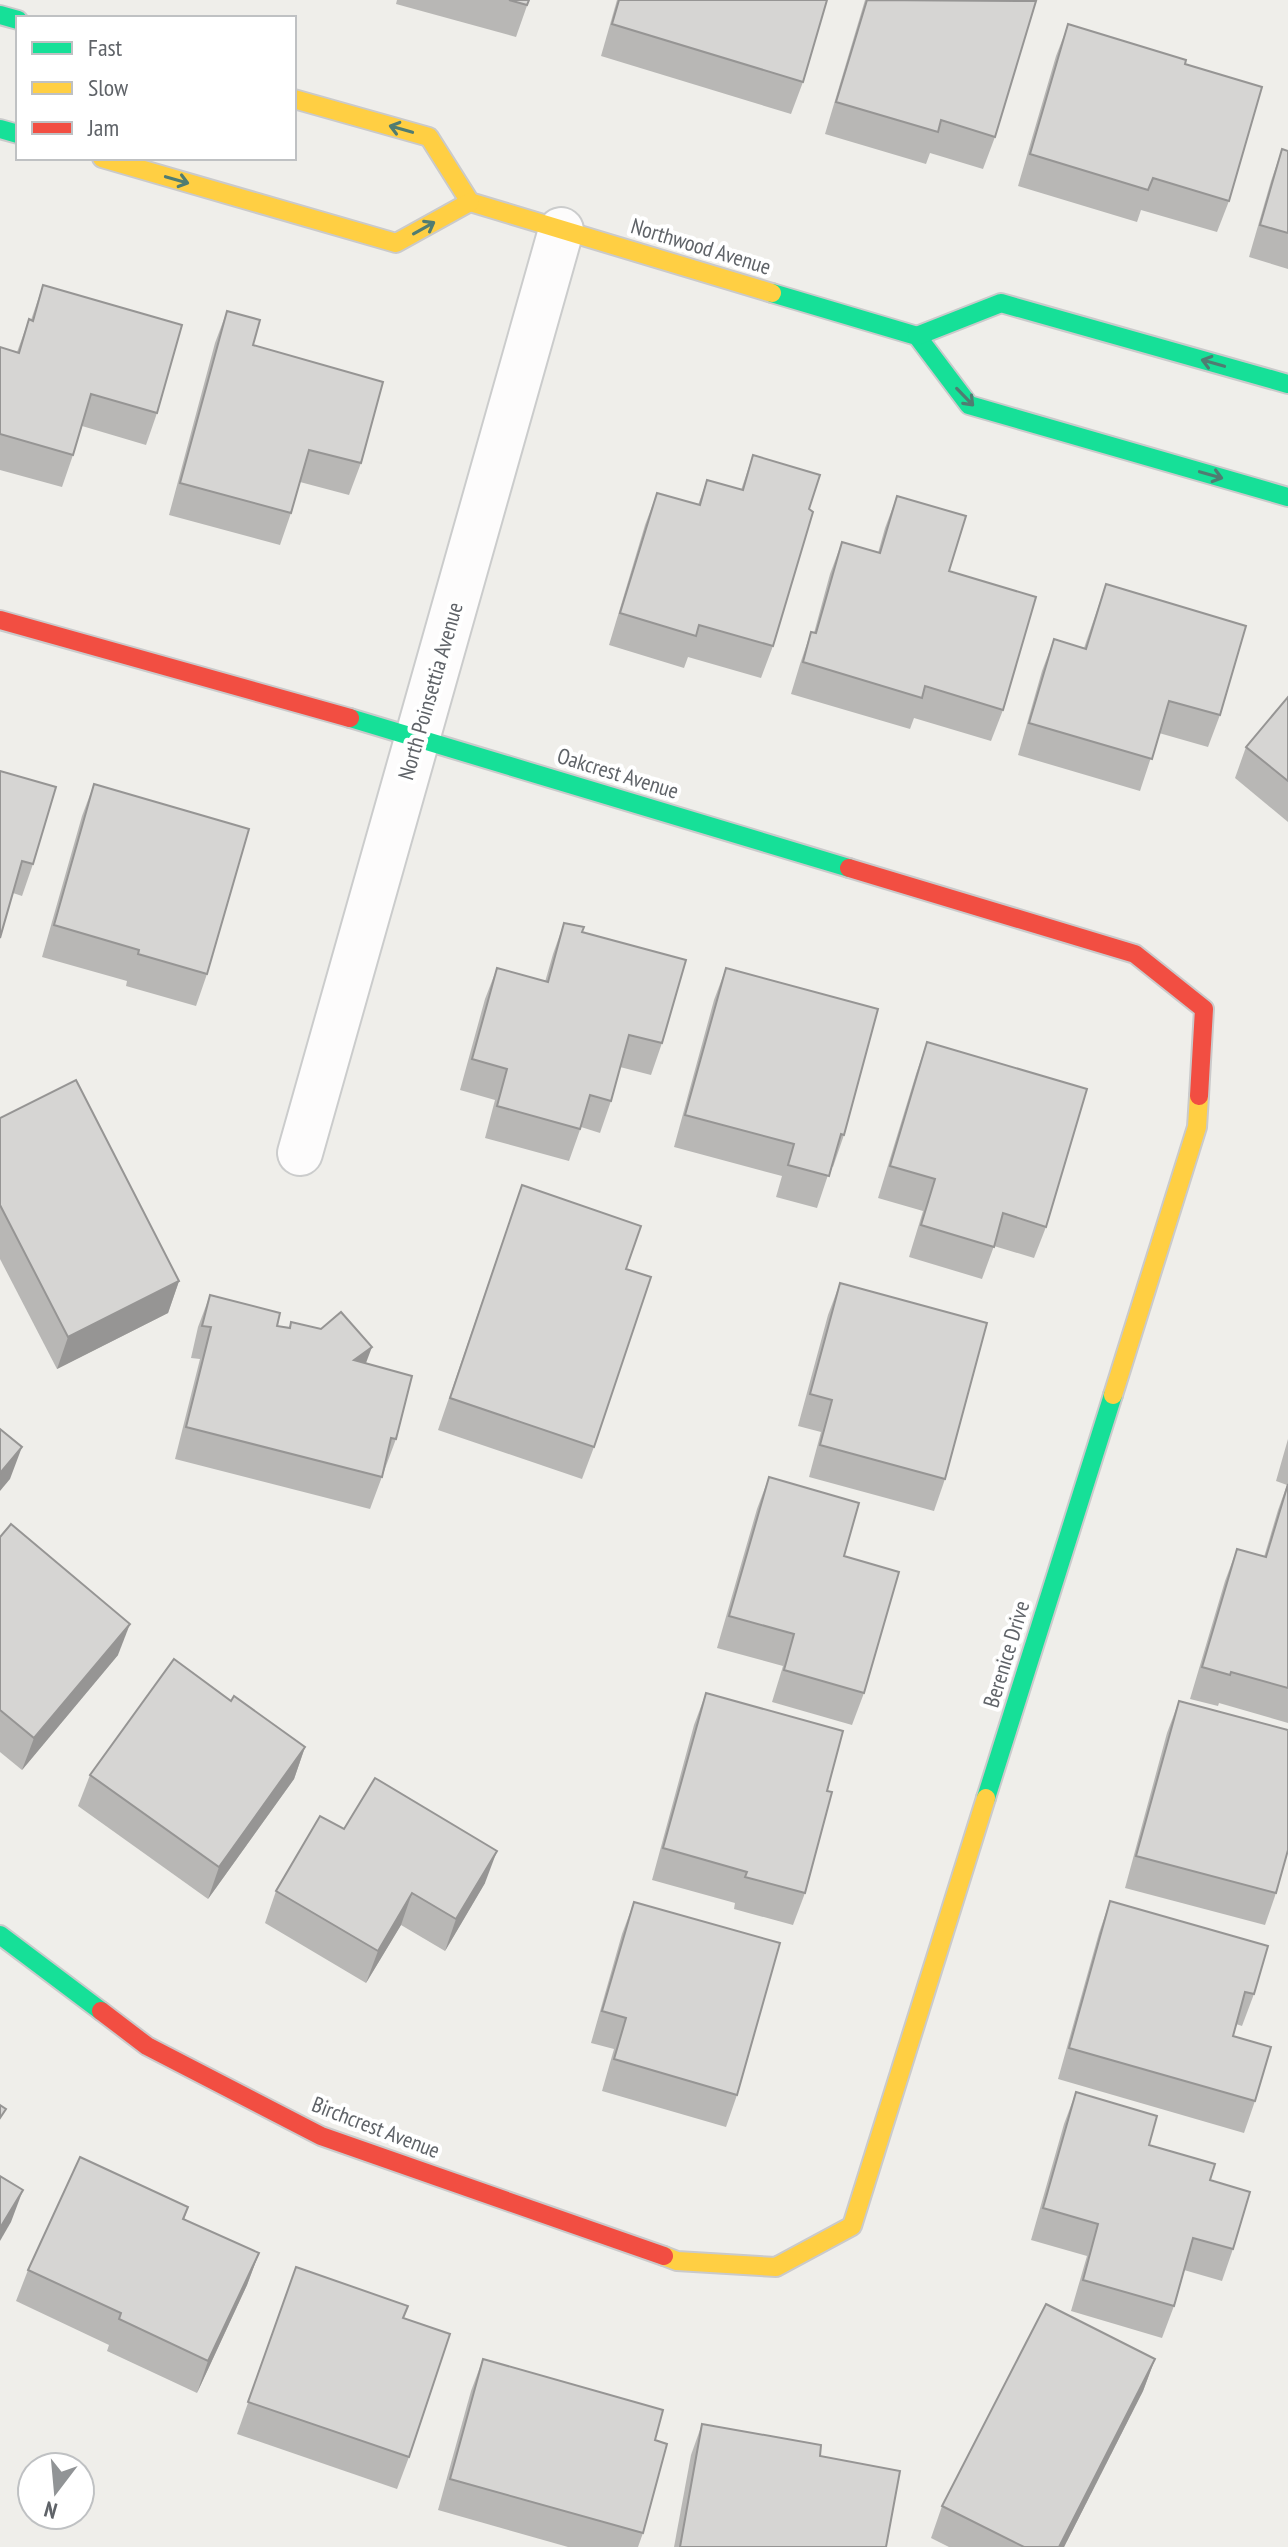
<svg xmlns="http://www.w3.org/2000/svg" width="1288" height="2547" font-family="'PT Sans Narrow',sans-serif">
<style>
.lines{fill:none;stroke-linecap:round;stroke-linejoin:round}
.street-casing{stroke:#cbcccc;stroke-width:48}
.fast-casing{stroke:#cacacb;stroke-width:22}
.slow-casing{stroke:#cacacb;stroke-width:22}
.jam-casing{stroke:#cacacb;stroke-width:22}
.street{stroke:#fdfcfc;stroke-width:44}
.fast{stroke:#16e098;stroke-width:18}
.slow{stroke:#ffcf43;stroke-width:18}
.jam{stroke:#f24e42;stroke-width:18}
.wall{fill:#b8b7b5}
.shaded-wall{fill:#969594}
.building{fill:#d6d5d3;stroke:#969594;stroke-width:2}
.oneway{stroke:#507c72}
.labels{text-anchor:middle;stroke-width:8;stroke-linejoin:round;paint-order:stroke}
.street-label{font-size:22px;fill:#5f6368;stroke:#fff}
</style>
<rect width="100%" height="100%" fill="#efeeea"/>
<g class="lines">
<defs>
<path id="street" d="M300,1153L561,230"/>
<g id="fast">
<path d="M0,15L18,20"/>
<path d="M0,129L18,134"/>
<path d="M772,293L917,336L969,405L1288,497"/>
<path d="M917,336L1001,303L1288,384"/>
<path d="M350,718L849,868"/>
<path d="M986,1798L1113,1395"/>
<path d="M0,1935L101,2011"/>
</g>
<g id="slow">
<path d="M294,99L429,137L470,202L772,293"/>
<path d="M102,158L396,243L470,202"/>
<path d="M1113,1395L1197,1127L1199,1096"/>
<path d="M664,2256L677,2261L776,2267L852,2226L986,1798"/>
</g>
<g id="jam">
<path d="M0,620L350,718"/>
<path d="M849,868L1135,954L1204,1009L1199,1096"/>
<path d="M101,2011L147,2046L321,2136L664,2256"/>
</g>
</defs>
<use href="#street" class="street-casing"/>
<use href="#fast" class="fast-casing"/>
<use href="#slow" class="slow-casing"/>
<use href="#jam" class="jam-casing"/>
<use href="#street" class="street"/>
<use href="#fast" class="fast"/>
<use href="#slow" class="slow"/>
<use href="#jam" class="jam"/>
</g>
<g class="wall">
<path d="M397,0H529L516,37L396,4Z"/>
<path d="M617,0H827L803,82L791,114L601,56Z"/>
<path d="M865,0H1033L995,137L983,169L930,153L926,164L825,134Z"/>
<path d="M1068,25L1185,64L1229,201L1217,232L1141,210L1137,222L1018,186L1056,56Z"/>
<path d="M1282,149L1288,151V269L1249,257L1271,181Z"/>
<path d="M43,285L157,413L146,445L82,426L73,455L62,487L0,470V347L17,352L29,319L31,320Z"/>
<path d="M227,311L253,345L361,463L349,495L300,482L291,513L280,545L169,515L215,343Z"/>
<path d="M753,455L809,509L773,646L761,678L688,657L684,668L609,645L645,525L657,493L698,505L707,480L741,490Z"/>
<path d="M897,496L949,571L1003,710L991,741L914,718L910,729L791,694L800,664L811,632L814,633L830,574L842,542L878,553L885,528Z"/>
<path d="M1106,584L1220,715L1208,747L1159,733L1140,791L1018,755L1042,671L1054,639L1084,648Z"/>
<path d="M1288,697V822L1235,778L1246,747Z"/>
<path d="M0,771L33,864L22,896L13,893Z"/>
<path d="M94,784L207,974L196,1006L126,986L127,981L42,957L82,816Z"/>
<path d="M564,923L582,932L662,1043L651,1075L620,1067L611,1101L600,1133L581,1127L569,1161L485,1138L495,1100L460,1090L485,999L497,968L545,982L553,954Z"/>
<path d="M726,968L844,1135L833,1167L831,1166L817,1208L776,1197L782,1176L674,1147L714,1000Z"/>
<path d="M927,1042L1046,1227L1034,1258L994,1246L982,1279L909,1257L923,1211L878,1198L916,1074Z"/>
<path d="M0,1118L179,1281L168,1313L57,1369L0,1259Z"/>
<path d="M522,1185L626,1269L594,1447L582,1479L438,1430Z"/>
<path d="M840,1283L945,1479L934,1511L809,1477L821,1432L798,1426L828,1315Z"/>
<path d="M210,1295L277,1326L289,1328L291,1322L366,1364L396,1439L370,1509L175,1459L200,1359L191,1358L198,1327Z"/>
<path d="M1288,1439V1723L1219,1703L1218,1706L1190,1699L1225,1581L1237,1549L1264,1557L1278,1510L1287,1485L1276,1481Z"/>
<path d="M769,1477L844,1556L864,1693L852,1725L772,1702L783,1666L717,1648L757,1509Z"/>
<path d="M0,1537L118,1655L22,1770L0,1752Z"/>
<path d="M706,1693L827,1791L805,1893L793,1925L734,1909L735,1903L652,1880L694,1725Z"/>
<path d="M231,1701L305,1747L294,1779L208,1899L78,1806L90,1775Z"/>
<path d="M1179,1701L1276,1893L1265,1925L1125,1888L1167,1733Z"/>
<path d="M344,1829L485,1883L445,1951L401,1925L366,1983L265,1923L276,1891Z"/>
<path d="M1110,1901L1254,1994L1242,2026L1236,2024L1233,2036L1255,2101L1244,2133L1058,2079L1099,1933Z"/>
<path d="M634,1902L737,2095L726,2127L602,2091L614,2049L591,2043L622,1934Z"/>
<path d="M1076,2092L1149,2145L1210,2180L1233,2249L1222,2281L1184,2270L1174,2306L1162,2338L1071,2311L1087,2256L1031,2240L1064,2124Z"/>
<path d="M188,2207L184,2220L259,2253L247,2285L197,2393L107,2351L109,2345L16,2301L28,2270Z"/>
<path d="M296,2267L403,2318L409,2457L397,2489L237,2434Z"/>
<path d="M483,2359L655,2440L643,2533L638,2547H568L438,2510L471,2391Z"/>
<path d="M1155,2359L1143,2391L1064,2547H949L931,2538L942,2506Z"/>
<path d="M702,2424L886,2547H674L691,2455Z"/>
</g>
<g class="shaded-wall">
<path d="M179,1281L168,1313L57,1369L68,1337Z"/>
<path d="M372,1347L360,1379L354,1360Z"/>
<path d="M22,1447L10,1479L0,1491V1473Z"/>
<path d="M130,1624L118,1655L22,1770L34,1738Z"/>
<path d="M305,1747L294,1779L208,1899L219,1867Z"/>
<path d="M497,1851L485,1883L445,1951L456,1919Z"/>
<path d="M412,1893L401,1925L366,1983L378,1951Z"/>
<path d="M23,2190L11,2222L0,2241V2228Z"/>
<path d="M259,2253L247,2285L197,2393L208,2361Z"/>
<path d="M1155,2359L1143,2391L1064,2547H1059Z"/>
</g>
<g class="building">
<path d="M509,0H529L527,5Z"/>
<path d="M619,0H827L803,82L612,24Z"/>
<path d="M867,0L1036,1L995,137L941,120L938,132L836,102Z"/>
<path d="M1068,24L1186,60L1185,64L1262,87L1229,201L1153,178L1148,190L1030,154Z"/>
<path d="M1282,149L1288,151V233L1260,225Z"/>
<path d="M43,285L182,325L157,413L91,394L73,455L0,434V347L19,353L29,319L33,321Z"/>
<path d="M227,311L260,320L253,345L383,382L361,463L309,450L291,513L180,483Z"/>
<path d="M753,455L820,475L809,509L813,512L773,646L699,625L696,636L620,613L657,493L700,505L707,480L743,490Z"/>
<path d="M897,496L966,516L949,571L1036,597L1003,710L925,686L922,698L803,662L811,632L816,633L842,542L880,553Z"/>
<path d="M1106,584L1246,626L1220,715L1169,701L1152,759L1029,723L1054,639L1086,649Z"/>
<path d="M1288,697V781L1246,747Z"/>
<path d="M0,771L56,787L33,864L22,861L0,938Z"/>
<path d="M94,784L249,829L207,974L138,954L139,950L54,925Z"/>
<path d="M564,923L584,927L582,932L686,960L662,1043L629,1035L611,1101L590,1095L580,1129L497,1106L507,1069L472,1059L497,968L548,982Z"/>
<path d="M726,968L878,1009L844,1135L841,1134L829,1176L788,1165L794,1144L685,1115Z"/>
<path d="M927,1042L1087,1089L1046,1227L1003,1213L994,1247L921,1225L935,1179L890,1166Z"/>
<path d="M76,1080L179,1281L68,1337L0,1205V1118Z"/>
<path d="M522,1185L641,1226L626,1269L651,1277L594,1447L450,1398Z"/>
<path d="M840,1283L987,1323L945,1479L820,1445L832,1400L810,1394Z"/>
<path d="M210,1295L280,1313L277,1326L290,1328L291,1322L321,1329L341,1312L372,1347L354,1360L412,1376L396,1439L391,1438L382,1477L186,1427L211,1327L202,1326Z"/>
<path d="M0,1429L22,1447L0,1473Z"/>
<path d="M769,1477L859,1503L844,1556L899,1572L864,1693L784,1670L794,1634L729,1616Z"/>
<path d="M1288,1484V1688L1231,1672L1230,1675L1202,1667L1237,1549L1266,1557Z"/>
<path d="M11,1524L130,1624L34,1738L0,1710V1537Z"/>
<path d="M174,1659L231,1701L234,1696L305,1747L219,1867L90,1775Z"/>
<path d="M706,1693L843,1731L827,1791L832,1792L805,1893L745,1877L747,1872L663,1848Z"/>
<path d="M1179,1701L1288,1730V1850L1276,1893L1136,1856Z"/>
<path d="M375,1778L497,1851L456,1919L412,1893L378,1951L276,1891L320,1816L344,1829Z"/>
<path d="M1110,1901L1268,1946L1254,1994L1245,1992L1233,2036L1271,2047L1255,2101L1069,2048Z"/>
<path d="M634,1902L780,1943L737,2095L614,2059L626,2018L602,2011Z"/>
<path d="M1076,2092L1157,2116L1149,2145L1215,2164L1210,2180L1250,2192L1233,2249L1193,2238L1174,2306L1083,2280L1098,2224L1043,2208Z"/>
<path d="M0,2105L6,2109L0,2118Z"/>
<path d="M80,2157L188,2207L183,2219L259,2253L208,2361L119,2319L121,2313L28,2270Z"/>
<path d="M0,2176L23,2190L0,2228Z"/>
<path d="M296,2267L408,2306L403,2318L450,2334L409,2457L248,2402Z"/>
<path d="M1046,2304L1155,2359L1059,2547H1024L942,2506Z"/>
<path d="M483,2359L663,2410L655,2440L667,2444L643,2533L450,2479Z"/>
<path d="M702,2424L821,2445L820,2456L900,2471L886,2547H680Z"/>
</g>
<defs><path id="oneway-shaft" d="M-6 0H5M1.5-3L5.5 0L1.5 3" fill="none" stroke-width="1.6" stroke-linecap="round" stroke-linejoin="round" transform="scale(2)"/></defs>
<g class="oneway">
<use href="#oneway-shaft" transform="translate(401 129) rotate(-164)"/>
<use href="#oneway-shaft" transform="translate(177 180) rotate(16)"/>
<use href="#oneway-shaft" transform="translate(424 228) rotate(-29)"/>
<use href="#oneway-shaft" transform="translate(1213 363) rotate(-164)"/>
<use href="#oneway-shaft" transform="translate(965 397) rotate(46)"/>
<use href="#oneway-shaft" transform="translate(1211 475) rotate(16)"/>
</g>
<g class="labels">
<g class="street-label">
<text transform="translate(701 246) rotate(17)" y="8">Northwood Avenue</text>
<text transform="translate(430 691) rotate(-74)" y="8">North Poinsettia Avenue</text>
<text transform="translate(618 773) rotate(17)" y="8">Oakcrest Avenue</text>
<text transform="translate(1006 1654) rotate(-73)" y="8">Berenice Drive</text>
<text transform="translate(376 2127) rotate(21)" y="8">Birchcrest Avenue</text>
</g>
</g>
<rect x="16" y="16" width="280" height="144" fill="#ffffff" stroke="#bfc1c3" stroke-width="2"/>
<rect x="32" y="42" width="40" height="12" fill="#16e098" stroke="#bfc1c3" stroke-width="2"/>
<text x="88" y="56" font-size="24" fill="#5f6368">Fast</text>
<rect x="32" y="82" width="40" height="12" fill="#ffcf43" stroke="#bfc1c3" stroke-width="2"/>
<text x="88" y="96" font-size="24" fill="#5f6368">Slow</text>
<rect x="32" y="122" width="40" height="12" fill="#f24e42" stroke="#bfc1c3" stroke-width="2"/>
<text x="88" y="136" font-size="24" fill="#5f6368">Jam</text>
<g transform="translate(56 2491) rotate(196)"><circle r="38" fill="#ffffff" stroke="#bfc1c3" stroke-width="2"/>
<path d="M0-6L14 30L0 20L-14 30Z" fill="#919496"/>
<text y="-12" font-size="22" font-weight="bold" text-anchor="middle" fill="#5f6368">N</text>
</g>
</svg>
